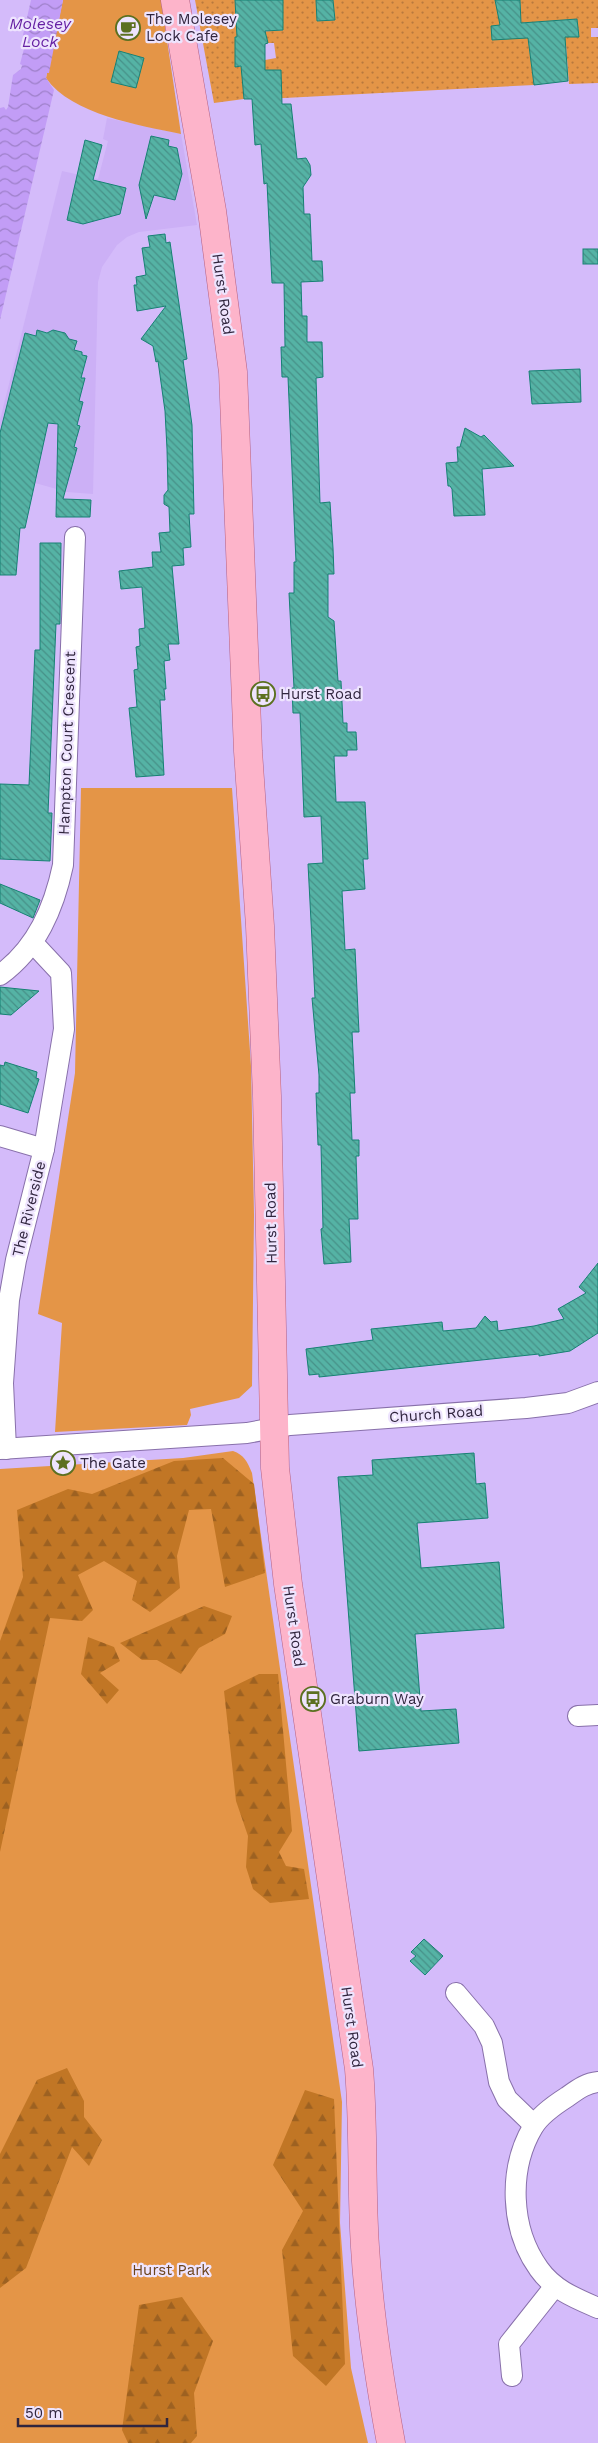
<svg xmlns="http://www.w3.org/2000/svg" width="598" height="2443" font-family="'Work Sans',sans-serif">
<style>
.built{fill:#ccb0f6}
.green{fill:#e49547}
.forest{fill:url(#forest-firs)}
.garden{fill:url(#garden-dots);fill-rule:evenodd}
.water{fill:url(#water-waves)}
.building{fill:url(#building-back-hatch);stroke:#178174}
.lines{fill:none;stroke-linecap:round;stroke-linejoin:round}
.street-casing{stroke:#8870aa;stroke-width:22}
.primary-casing{stroke:#b46182;stroke-width:29}
.street{stroke:#fff;stroke-width:20}
.primary{stroke:#fdb4ca;stroke-width:28}
.labels{text-anchor:middle;stroke-width:4.5;stroke-linejoin:round;paint-order:stroke}
.poi-label{font-size:15px;fill:#30253e;stroke:#eee4fe;text-anchor:start}
.street-label{font-size:15px;fill:#30253e;stroke:#eee4fe}
.park-label{font-size:15px;fill:#6c441c;stroke:#eee4fe}
.water-label{font-size:16px;font-style:italic;fill:#6621a3;stroke:#eee4fe}
</style>
<defs>
<pattern id="forest-firs" width="22" height="20" patternUnits="userSpaceOnUse" patternTransform="scale(1.25)"><rect width="22" height="20" fill="#c17625"/><path d="M5 1l3.5 6h-7zM16 11l3.5 6h-7z" fill="#9d6121"/></pattern>
<pattern id="garden-dots" width="8" height="8" patternUnits="userSpaceOnUse" patternTransform="scale(1.25)"><rect width="8" height="8" fill="#e49547"/><path d="M2 2h.1M6 6h.1" fill="none" stroke="#b9793d" stroke-width="1.8" stroke-linecap="round"/></pattern>
<pattern id="water-waves" width="16" height="10" patternUnits="userSpaceOnUse" patternTransform="scale(1.25)"><rect width="16" height="10" fill="#c29df6"/><path d="M0 5q4-4 8 0t8 0" fill="none" stroke="#9e80c9"/></pattern>
<pattern id="building-back-hatch" width="6" height="6" patternUnits="userSpaceOnUse" patternTransform="scale(1.25)"><rect width="6" height="6" fill="#55b3a5"/><path d="M-1 5l2 2M0 0l6 6M5-1l2 2" fill="none" stroke="#479188"/></pattern>
</defs>
<rect width="100%" height="100%" fill="#d4bbfa"/>
<path class="built" d="M107,118L181,134L197,225L139,232L127,237L117,245L102,267L98,282L93,494L67,492L0,473V420L62,171L98,179L108,141L103,139Z"/>
<g class="green">
<path d="M63,0H161L181,134C139,125 72,115 46,78Z"/>
<path d="M81,788H232L251,1066L254,1215L252,1386L239,1398L190,1409L191,1415L187,1425L55,1432L62,1323L38,1314L75,1073Z"/>
<path d="M233,1451C244,1455 247,1461 252,1473L342,2102L340,2223L351,2368L368,2443H0V1469L183,1458Z"/>
</g>
<g class="forest">
<path d="M223,1458L254,1484L265,1573L225,1587L211,1509L189,1510L177,1556L180,1588L150,1612L132,1600L137,1581L104,1561L78,1575L93,1610L82,1621L50,1618L0,1852V1641L23,1577L17,1510L68,1489L92,1494L174,1461Z"/>
<path d="M204,1606L232,1616L225,1634L199,1648L181,1674L157,1660H142L120,1643Z"/>
<path d="M88,1637L114,1647L120,1661L100,1673L119,1690L107,1704L81,1674Z"/>
<path d="M259,1674H278L292,1831L279,1852L286,1866L304,1869L309,1899L270,1903L253,1889L246,1867L248,1836L236,1801L224,1691Z"/>
<path d="M67,2068L84,2101V2117L102,2140L89,2166L72,2147L26,2268L0,2288V2154L37,2080Z"/>
<path d="M305,2090L334,2099L345,2364L326,2386L293,2356L282,2250L303,2211L273,2165Z"/>
<path d="M182,2297L213,2341L194,2393L197,2436L191,2443H128L122,2430L139,2305Z"/>
</g>
<g class="garden">
<path d="M195,0H235L237,34L283,30V0H316L318,21L335,20L333,0H495L528,38L534,85L265,99L242,71L244,99L214,103ZM266,35L268,43H274L276,58L265,60V65L236,67L235,37Z"/>
<path d="M520,0H598V28H591V37H598V83L569,84L566,45L551,46L550,36L579,34L577,19L521,23Z"/>
</g>
<path class="water" d="M31,0H63L49,73H47L46,78L54,90L0,320V108L4,107L6,110L8,107L13,75L21,69L22,65L20,64L25,45L23,35Z"/>
<g class="building">
<path d="M235,0H283V30L265,31L268,43L265,44V70H281L282,104H291L297,159L306,158L310,165L311,175L303,187L304,214H310L312,261H322L323,281L301,282L302,316H307V342H322L323,377L316,378L317,409L320,503L330,502L333,548L334,574H328V617L334,621L338,681H341L343,723H347V732H356L357,750H347V756H334L336,802H365L368,859H363L365,889L342,891L345,950L355,949L359,1032H352L355,1093H350L352,1140H359V1156H356L358,1219H349L351,1262L324,1264L321,1229L323,1228L321,1145H318L316,1093H319V1075L312,998H315L308,864L323,863L321,816L304,817L300,713H293L292,688H294L289,593H294V562H296L288,377H282L281,347H285L284,283H272L267,183L264,184L261,144L255,145L252,99H244L241,66L235,67V37H237Z"/>
<path d="M316,0H333L335,20L317,21Z"/>
<path d="M495,0H520L521,23L577,19L579,37H565L568,81L534,85L528,38L492,40L491,26L500,25Z"/>
<path d="M119,51L144,58L136,88L111,82Z"/>
<path d="M151,136L169,140L168,146L177,148L182,174L175,200L154,195L146,219L139,185Z"/>
<path d="M85,140L102,145L93,180L126,188L120,214L83,224L67,220Z"/>
<path d="M165,234L166,243L170,242L187,359L183,360L192,425L194,514H189L191,547L183,548L184,565L172,566L179,644H168L170,660L164,661L166,689H164L165,700H160L164,775L136,777L129,708L137,707L134,670L138,669L136,647L140,646L139,629L145,628L142,587L121,589L119,571L153,567L152,552H161L159,533L170,532L169,507L164,504V495L168,490L167,449L165,411L158,361L156,362L153,346L141,339L166,306L137,311L134,285H137L136,277L146,275L142,248L150,247L148,236Z"/>
<rect x="583" y="249" width="15" height="15"/>
<path d="M37,330L47,333L53,330L65,333L69,339L77,341L74,350L82,352V355L87,356L81,378H85L79,401L83,402L77,425L80,426L74,447L77,448L63,499L91,500L90,517H56L58,424L48,423L25,528H20L16,575H0V433L25,333L36,336Z"/>
<path d="M580,369L581,402L532,404L529,371Z"/>
<path d="M465,428L481,437L484,435L514,466L482,469L485,515L454,516L452,489L450,486H448L446,463L458,462L457,447H460Z"/>
<path d="M40,543H61L60,624H56L48,813H52L50,861L0,859V784L29,785L35,650H40Z"/>
<path d="M0,884L40,900L33,918L0,903Z"/>
<path d="M0,987L39,991L11,1015L0,1014Z"/>
<path d="M5,1062L37,1072L36,1078L39,1079L28,1113L0,1104V1065L4,1066Z"/>
<path d="M598,1263V1333L570,1351L539,1356V1354L319,1377V1374L309,1375L306,1349L373,1340L371,1329L442,1322L443,1331L476,1328L485,1316L491,1322L497,1321L498,1331L534,1326L564,1319L558,1309L586,1293L579,1287Z"/>
<path d="M474,1453L476,1484L485,1483L488,1518L417,1523L421,1568L499,1562L504,1628L415,1634L421,1711L456,1709L459,1743L359,1751L338,1477L373,1475L372,1460Z"/>
<path d="M424,1939L443,1956L425,1975L410,1961L416,1956L411,1952Z"/>
</g>
<g class="lines">
<defs>
<g id="street">
<path d="M0,975C37,948 54,908 63,865L75,537"/>
<path d="M0,1136L44,1149"/>
<path d="M0,1449L247,1433L290,1425L526,1408L568,1403L598,1392"/>
<path d="M6,1449L3,1383L9,1300L16,1260L44,1149L64,1029L61,973L33,943"/>
<path d="M578,1716L598,1715"/>
<path d="M456,1993L484,2026L492,2043L499,2082L507,2099L534,2125"/>
<path d="M598,2082C586,2083 577,2090 567,2097C556,2104 540,2115 533,2127C508,2169 510,2229 539,2269C554,2290 575,2298 598,2308"/>
<path d="M512,2376L509,2344L555,2286"/>
</g>
<path id="primary" d="M175,0L212,211L233,372L248,751L260,926L267,1096L275,1468L288,1584L359,2069C364,2128 361,2188 365,2247C369,2313 379,2378 391,2443"/>
</defs>
<use href="#street" class="street-casing"/>
<use href="#primary" class="primary-casing"/>
<use href="#street" class="street"/>
<use href="#primary" class="primary"/>
</g>
<defs>
<symbol id="cafe-ring" viewBox="-11 -11 22 22"><circle r="9.5" fill="#eee4fe" stroke="#5c7020" stroke-width="1.5"/><path d="M-5.5-4.5H6V0H3Q3 3.5 0 3.5H-2.5Q-5.5 3.5-5.5 0ZM3-3.2v2h1.7v-2ZM-6 4.5H4V6H-6Z" fill="#5c7020"/></symbol>
<symbol id="bus-ring" viewBox="-11 -11 22 22"><circle r="9.5" fill="#eee4fe" stroke="#5c7020" stroke-width="1.5"/><path d="M-5-6H5V4H4V6H2V4H-2V6H-4V4H-5ZM-3.5-4V0h7V-4ZM-3.5 1.2v1.5H-2V1.2ZM2 1.2v1.5H3.5V1.2Z" fill="#5c7020"/></symbol>
<symbol id="sight-ring" viewBox="-11 -11 22 22"><circle r="9.5" fill="#eee4fe" stroke="#5c7020" stroke-width="1.5"/><path d="M0-6L1.8-2.2L6-1.7L2.9 1.2L3.7 5.4L0 3.3L-3.7 5.4L-2.9 1.2L-6-1.7L-1.8-2.2Z" fill="#5c7020"/></symbol>
</defs>
<g fill-rule="evenodd">
<use href="#cafe-ring" x="114" y="14" width="28" height="28"/>
<use href="#bus-ring" x="249" y="680" width="28" height="28"/>
<use href="#sight-ring" x="49" y="1449" width="28" height="28"/>
<use href="#bus-ring" x="299" y="1685" width="28" height="28"/>
</g>
<g class="labels">
<g class="poi-label">
<text x="146" y="24">The Molesey<tspan x="146" dy="17">Lock Cafe</tspan></text>
<text x="280" y="699">Hurst Road</text>
<text x="80" y="1468">The Gate</text>
<text x="330" y="1704">Graburn Way</text>
</g>
<g class="street-label">
<text transform="translate(223 294) rotate(82)" y="5">Hurst Road</text>
<text transform="translate(67 743) rotate(-88)" y="5">Hampton Court Crescent</text>
<text transform="translate(29 1209) rotate(-76)" y="5">The Riverside</text>
<text transform="translate(271 1223) rotate(-91)" y="5">Hurst Road</text>
<text transform="translate(436 1414) rotate(-4)" y="5">Church Road</text>
<text transform="translate(294 1626) rotate(82)" y="5">Hurst Road</text>
<text transform="translate(352 2027) rotate(82)" y="5">Hurst Road</text>
</g>
<g class="park-label">
<text x="171" y="2275">Hurst Park</text>
</g>
<g class="water-label">
<text x="40" y="29">Molesey<tspan x="40" dy="18">Lock</tspan></text>
</g>
</g>
<path d="M18 2418v8h149v-8" fill="none" stroke="#30253e" stroke-width="2.5"/>
<text x="25" y="2418" font-size="15" fill="#30253e" stroke="#eee4fe" stroke-width="4" paint-order="stroke">50 m</text>
</svg>
